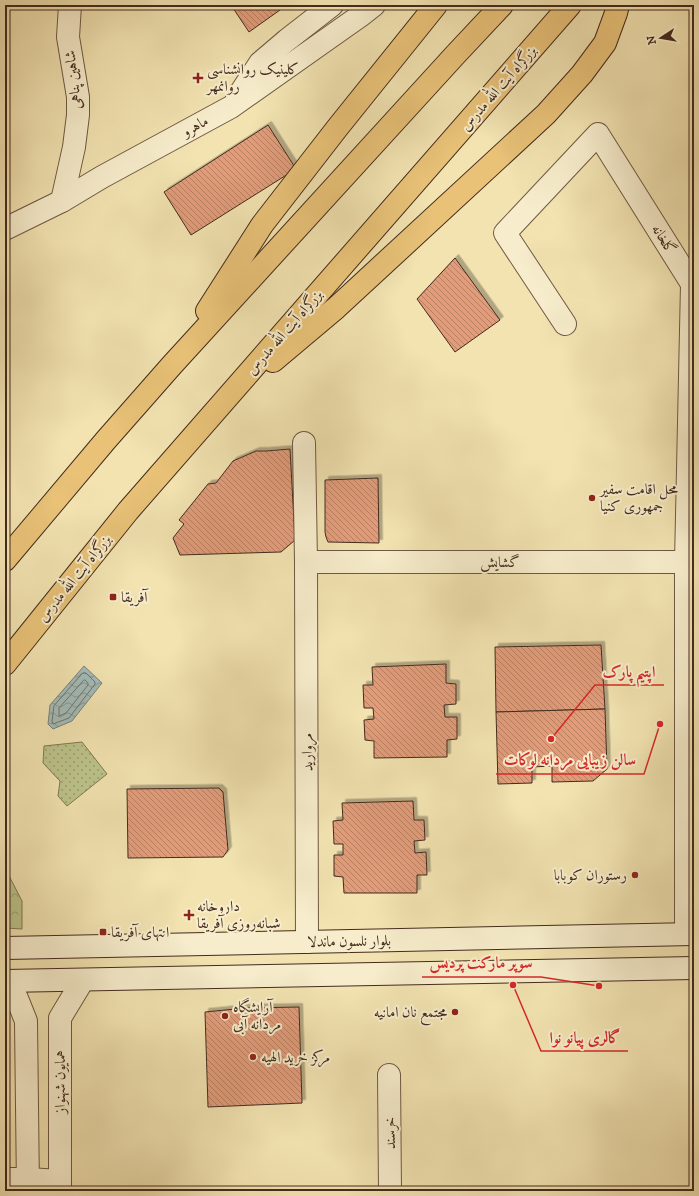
<svg xmlns="http://www.w3.org/2000/svg" width="699" height="1196" font-family="'IM FELL DW Pica',Amiri,serif">
<style>
.grass{fill:url(#grass-dots);stroke:#807754}
.park{fill:url(#park-crowns);stroke:#807754}
.water{fill:url(#water-waves);stroke:#7c817a}
.lines{fill:none;stroke-linecap:round;stroke-linejoin:round}
.shore{stroke:#72736b;stroke-width:1}
.building{fill:url(#building-back-hatch);stroke:#432b1e;filter:url(#shadow)}
.minor-casing{stroke:#6f5943;stroke-width:24}
.secondary-casing{stroke:#432b1e;stroke-width:24}
.trunk-casing{stroke:#432b1e;stroke-width:24}
.minor{stroke:#f7edcc;stroke-width:22}
.secondary{stroke:#f7edcc;stroke-width:22}
.trunk{stroke:#e9c278;stroke-width:22}
.poi-dot{fill:#8f2418;stroke:#f7edcc;stroke-width:1.5}
.labels{text-anchor:middle;stroke-width:4;stroke-linejoin:round;paint-order:stroke}
.poi-label{font-size:15px;fill:#432b1e;stroke:#f7edcc;text-anchor:start}
.street-label{font-size:15px;fill:#432b1e;stroke:#f7edcc}
.leader{fill:none;stroke:#d62828;stroke-width:1.5}
.callout-dot{fill:#d62828;stroke:#f7edcc;stroke-width:1.5}
.callout-label{font-size:16px;text-anchor:middle;font-weight:bold;fill:#d62828;stroke:#f7edcc;stroke-width:4;stroke-linejoin:round;paint-order:stroke}
</style>
<defs>
<pattern id="grass-dots" width="8" height="8" patternUnits="userSpaceOnUse"><rect width="8" height="8" fill="#bcc38a"/><path d="M2 2h.1M6 6h.1" fill="none" stroke="#9a9f70" stroke-width="1.8" stroke-linecap="round"/></pattern>
<pattern id="park-crowns" width="20" height="18" patternUnits="userSpaceOnUse"><rect width="20" height="18" fill="#bcc38a"/><path d="M2 6a3 3 0 1 1 6 0M12 15a3 3 0 1 1 6 0" fill="none" stroke="#9a9f70"/></pattern>
<pattern id="water-waves" width="16" height="10" patternUnits="userSpaceOnUse"><rect width="16" height="10" fill="#a2bbb8"/><path d="M0 5q4-4 8 0t8 0" fill="none" stroke="#869895"/></pattern>
<pattern id="building-back-hatch" width="6" height="6" patternUnits="userSpaceOnUse"><rect width="6" height="6" fill="#e29c79"/><path d="M-1 5l2 2M0 0l6 6M5-1l2 2" fill="none" stroke="#b97f63"/></pattern>
<filter id="shadow"><feDropShadow dx="3.5" dy="-3.5" stdDeviation="0" flood-color="#0004"/></filter>
</defs>
<rect width="100%" height="100%" fill="#f2e3b1"/>
<filter id="stains"><feTurbulence type="fractalNoise" baseFrequency=".005" numOctaves="4"/><feColorMatrix values="0 0 0 0 .2 0 0 0 0 .09 0 0 0 0 .02 0 0 0 .5 -.17"/></filter>
<radialGradient id="worn" r=".72"><stop offset=".6" stop-color="#630" stop-opacity="0"/><stop offset="1" stop-color="#630" stop-opacity=".3"/></radialGradient>
<path class="grass" d="M82,742L107,774L67,806L58,796L60,781L43,763L44,746Z"/>
<path class="park" d="M5,868L22,901V929L5,928Z"/>
<path class="water" d="M84,666L102,683L72,721L53,729L48,724L50,705Z"/>
<g class="lines">
<g class="shore">
<path d="M83,673H86L95,682V684L69,718L53,724L52,721L54,706Z"/>
<path d="M85,680L88,683V685L66,713L59,716V708L83,681Z"/>
</g>
</g>
<g class="building">
<path d="M231,5H287L249,32Z"/>
<path d="M268,125L296,169L191,235L164,192Z"/>
<path d="M455,258L500,320L455,352L417,299Z"/>
<path d="M290,449L295,540L281,552L180,555L173,538L184,524L179,520L208,484L216,483L233,461L256,451H266Z"/>
<path d="M378,478L379,543L328,542L326,537L325,532V480Z"/>
<path d="M601,645L605,709L496,712L495,647Z"/>
<path d="M446,664V683L456,684V704L444,705L445,717H457V739L447,740V757L374,758V741L365,740L364,720L374,719L373,708H364L363,685H373L372,667Z"/>
<path d="M605,709L607,769L593,781L552,782V766L532,767V783L498,784L496,712Z"/>
<path d="M219,788L223,792L228,850L223,857L128,858L127,789Z"/>
<path d="M413,801L414,820H424L425,840L414,841L415,853L426,852L427,875H417V893H344L343,877L334,876V855H343V844H334L333,821L343,820L342,803Z"/>
<path d="M299,1007L302,1103L208,1107L205,1012L245,1008Z"/>
</g>
<g class="lines">
<defs>
<g id="minor">
<path d="M237,98L260,63L287,40L332,5"/>
<path d="M62,201L74,147L78,115V97L68,37L70,5"/>
<path d="M5,229L62,201L102,177L231,107L360,16L374,5"/>
<path d="M565,324L505,233L598,134L692,284L686,562V934"/>
<path d="M304,443L306,562L307,942"/>
<path d="M306,562H694"/>
<path d="M10,981L26,1021L28,1191"/>
<path d="M389,1075L390,1191"/>
<path d="M5,1179H28L60,1181"/>
<path d="M60,1191V1018L83,980"/>
</g>
<g id="secondary">
<path d="M5,948L694,934"/>
<path d="M5,981L694,968"/>
</g>
<g id="trunk">
<path d="M207,311L262,225L338,127L436,5"/>
<path d="M273,361L336,308L546,114L582,74L605,43L616,13L618,5"/>
<path d="M5,560L106,440L172,365L456,54L502,5"/>
<path d="M5,664L128,511L570,5"/>
</g>
</defs>
<use href="#minor" class="minor-casing"/>
<use href="#secondary" class="secondary-casing"/>
<use href="#trunk" class="trunk-casing"/>
<use href="#minor" class="minor"/>
<use href="#secondary" class="secondary"/>
<use href="#trunk" class="trunk"/>
</g>
<g class="poi-dot">
<path d="M196 72h4v4h4v4h-4v4h-4v-4h-4v-4h4z"/>
<circle cx="592" cy="498" r="4"/>
<rect x="109" y="593" width="8" height="8" rx="2"/>
<circle cx="635" cy="875" r="4"/>
<path d="M187 909h4v4h4v4h-4v4h-4v-4h-4v-4h4z"/>
<rect x="99" y="928" width="8" height="8" rx="2"/>
<circle cx="455" cy="1012" r="4"/>
<circle cx="225" cy="1016" r="4"/>
<circle cx="253" cy="1057" r="4"/>
</g>
<g class="labels">
<g class="poi-label">
<text x="207" y="74">کلینیک روانشناسی<tspan x="207" dy="17">روانمهر</tspan></text>
<text x="600" y="494">محل اقامت سفیر<tspan x="600" dy="17">جمهوری کنیا</tspan></text>
<text x="121" y="602">آفریقا</text>
<text x="627" y="880" text-anchor="end">رستوران کوبابا</text>
<text x="197" y="911">داروخانه<tspan x="197" dy="17">شبانه‌روزی آفریقا</tspan></text>
<text x="111" y="937">انتهای آفریقا</text>
<text x="233" y="1012">آرایشگاه<tspan x="233" dy="17">مردانه آبی</tspan></text>
<text x="447" y="1017" text-anchor="end">مجتمع نان امانیه</text>
<text x="261" y="1062">مرکز خرید الهیه</text>
</g>
<g class="street-label">
<text transform="translate(73 80) rotate(-97)" y="5">شاهین پناهی</text>
<text transform="translate(498 88) rotate(-49)" y="5">بزرگراه آیت الله مدرس</text>
<text transform="translate(195 126) rotate(-29)" y="5">ماهرو</text>
<text transform="translate(664 239) rotate(58)" y="5">گلخانه</text>
<text transform="translate(284 332) rotate(-49)" y="5">بزرگراه آیت الله مدرس</text>
<text x="500" y="567">گشایش</text>
<text transform="translate(74 578) rotate(-51)" y="5">بزرگراه آیت الله مدرس</text>
<text transform="translate(307 752) rotate(-90)" y="5">مروارید</text>
<text transform="translate(349 941) rotate(-1)" y="5">بلوار نلسون ماندلا</text>
<text transform="translate(60 1082) rotate(-90)" y="5">همایون شهنواز</text>
<text transform="translate(390 1133) rotate(-90)" y="5">خرسند</text>
</g>
</g>
<path class="leader" d="M551 739L595 685H664M660 724L644 774H496M599 986L541 977H422M513 985L541 1051H628"/>
<g class="callout-dot">
<circle cx="551" cy="739" r="4"/>
<circle cx="660" cy="724" r="4"/>
<circle cx="599" cy="986" r="4"/>
<circle cx="513" cy="985" r="4"/>
</g>
<g class="callout-label">
<text x="629" y="677">اپتیم پارک</text>
<text x="570" y="765">سالن زیبایی مردانه لوکات</text>
<text x="481" y="968">سوپر مارکت پردیس</text>
<text x="585" y="1043">گالری پیانو نوا</text>
</g>
<rect width="699" height="1196" fill="none" stroke="#f2e3b1" stroke-width="20"/>
<rect x="6" y="6" width="687" height="1184" fill="none" stroke="#432b1e" stroke-width="2"/>
<rect x="10" y="10" width="679" height="1176" fill="none" stroke="#432b1e"/>
<g transform="translate(661 38) rotate(258)" stroke="#f7edcc" stroke-width="3" paint-order="stroke">
<path d="M0-3L7 15L0 10L-7 15Z" fill="#432b1e"/>
<text y="-6" font-size="11" font-weight="bold" text-anchor="middle" fill="#432b1e">N</text>
</g>
<rect width="100%" height="100%" filter="url(#stains)"/>
<rect width="100%" height="100%" fill="url(#worn)"/>
</svg>
